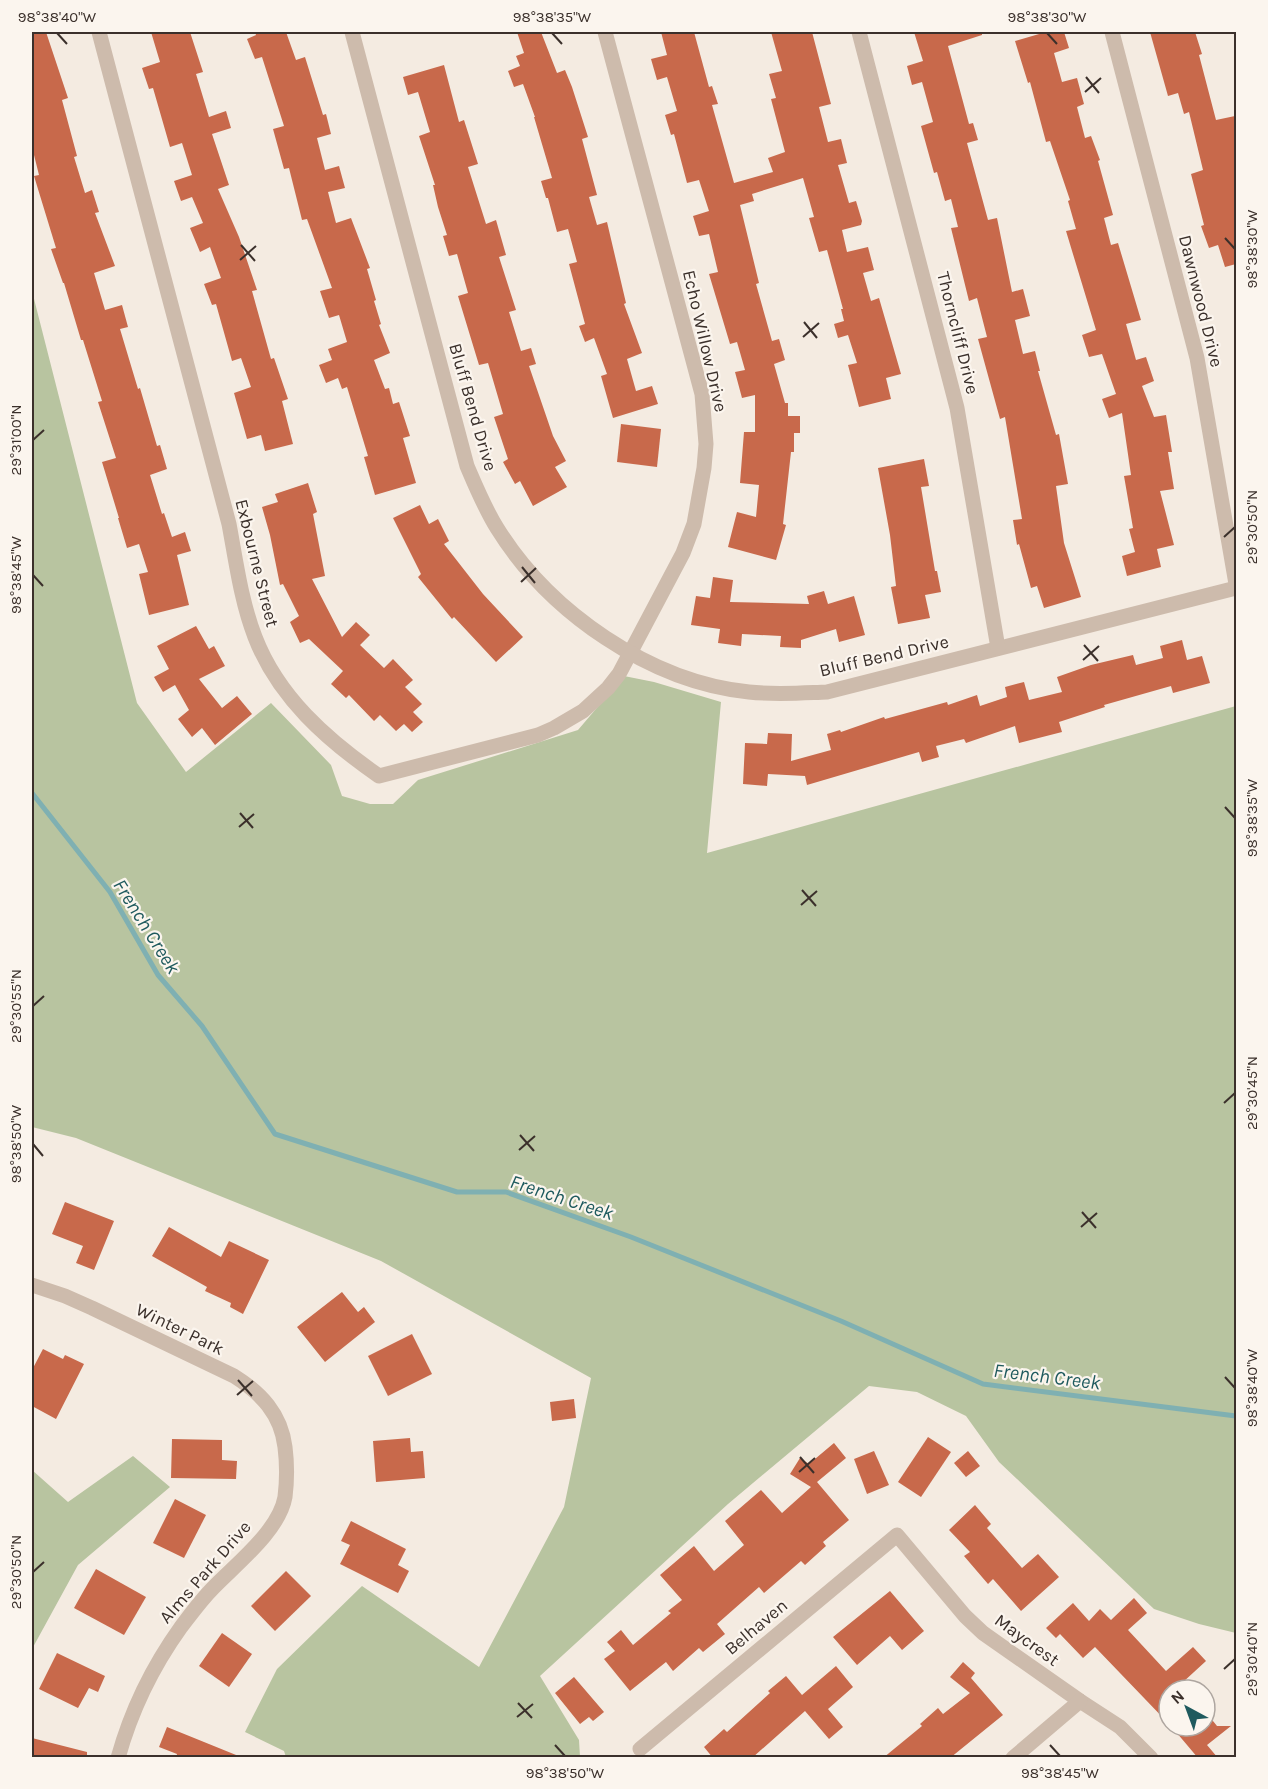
<svg xmlns="http://www.w3.org/2000/svg" width="1268" height="1789" font-family="Karla,sans-serif">
<style>
.green{fill:#b8c4a0}
.lines{fill:none;stroke-linecap:round;stroke-linejoin:round}
.stream{stroke:#7fb0b2;stroke-width:5}
.building{fill:#c8694b}
.street{stroke:#cdbbac;stroke-width:15}
.ticks{fill:none;stroke:#3b302b;stroke-width:2}
.labels{text-anchor:middle;stroke-width:4.5;stroke-linejoin:round;paint-order:stroke}
.street-label{font-size:18px;fill:#3b302b;stroke:#fbf5ee}
.water-label{font-size:20px;font-style:italic;fill:#1f5a5e;stroke:#fbf5ee}
.neatline{fill:none;stroke:#3b302b;stroke-width:2}
.ticks-label{font-size:15px;text-anchor:middle;fill:#3b302b}
</style>
<rect width="100%" height="100%" fill="#f4ebe1"/>
<g class="green">
<path d="M32,291L137,703L186,772L271,703L331,765L342,796L370,804H393L418,780L578,730L624,676L654,682L721,702L707,853L1236,706V1633L1199,1624L1154,1609L999,1462L966,1416L917,1392L869,1386L728,1504L540,1676L579,1740L580,1757H286L284,1751L245,1732L277,1669L362,1586L479,1667L564,1507L591,1378L381,1261L76,1138L32,1127Z"/>
<path d="M133,1456L170,1487L78,1565L32,1649V1470L68,1502Z"/>
</g>
<g class="lines">
<path class="stream" d="M32,793L110,892L158,975L202,1026L275,1134L457,1192H506L631,1237L841,1321L983,1384L1236,1416"/>
</g>
<g class="building">
<path d="M32,32H46L68,98L62,100L77,156L74,157L85,193L92,190L99,212L95,213L115,266L94,273L105,310L122,305L128,327L120,329L138,389L140,388L157,446L160,445L167,469L150,475L162,514L164,513L172,537L185,532L191,551L177,555L189,605L149,615L139,574L148,572L139,544L127,548L118,518H119L102,462L116,458L98,402L102,401L83,340H81L64,283H63L51,249L56,248L34,176L39,175L32,147Z"/>
<path d="M151,32H190L203,72L196,74L209,117L226,111L231,128L212,134L229,185L218,189L239,237L257,290L252,291L271,359L274,358L288,399L282,401L293,444L265,451L261,435L247,439L234,393L251,387L241,358L232,361L216,304L212,305L204,284L221,278L210,247L200,252L190,228L203,223L192,197L181,201L174,181L192,175L182,143L170,147L153,88L149,89L142,68L160,62Z"/>
<path d="M255,32H286L296,60L305,57L323,115L326,114L331,134L317,138L325,170L339,166L345,188L328,192L336,223L351,218L370,268L367,269L376,300L374,301L381,324L379,325L390,353L374,360L385,389L389,388L393,404L399,402L410,436L403,438L416,483L375,495L364,457L368,456L347,387L342,389L338,378L326,383L319,365L332,360L328,349L347,342L339,315L329,318L320,291L332,288L307,219L302,220L289,168L284,169L273,129L284,126L262,57L255,59L247,39L256,35Z"/>
<path d="M517,32H541L557,73L565,70L572,87L588,137L582,139L597,195L589,197L597,225L607,222L626,303L624,304L642,353L627,359L636,391L652,386L658,404L613,418L601,376L607,374L594,338L585,342L579,326L585,324L569,264L577,262L568,229L557,232L548,198H546L541,181L552,178L534,117H535L523,84L514,87L508,71L520,66L516,56L524,53Z"/>
<path d="M661,32H694L709,87L712,86L718,104L712,105L734,183L773,172L768,158L785,152L771,99L776,98L769,74L782,71L771,32H812L831,104L819,107L828,142L841,139L847,163L838,165L849,203L856,201L862,221L861,225L842,230L847,252L868,247L874,270L863,273L871,301L879,298L901,374L886,378L891,399L859,407L848,365L857,363L848,335L838,338L834,324L844,321L841,309H843L827,250L819,252L809,218L814,217L803,178L752,194L754,201L740,205L759,283L756,284L772,341L779,339L785,360L774,364L785,403H788V416H800V433H794V452H791L783,524L786,525L776,560L728,547L737,512L756,517L759,485L740,483L744,432H755V395L742,398L735,372L745,370L737,342L730,344L709,274L718,272L709,234L699,236L693,216L709,211L699,180L687,183L674,134L671,135L665,115L677,111L667,77L657,80L651,59L667,55Z"/>
<path d="M914,32H982V35L948,46L969,124L973,123L978,140L967,143L988,220L997,218L1012,292L1023,289L1030,316L1015,320L1023,354L1035,351L1040,371H1038L1056,435L1059,434L1068,484L1056,486L1064,543L1081,597L1044,608L1037,586L1031,588L1019,544L1017,545L1013,520L1022,519L1005,417L1000,419L978,339L987,337L977,298L969,301L951,228L958,227L951,199L945,201L937,172L934,173L921,126L933,122L922,82L912,85L907,66L923,61Z"/>
<path d="M1046,32H1064L1069,48L1054,53L1062,82L1077,78L1084,104L1077,107L1085,138L1091,136L1100,160L1098,161L1113,215L1104,218L1111,245L1118,243L1141,320L1126,324L1136,360L1146,357L1154,381L1142,386L1154,417L1166,415L1172,452H1168L1174,489L1160,491L1174,545L1157,549L1161,567L1127,576L1122,556L1135,552L1129,529L1133,528L1124,476L1131,475L1122,413L1109,418L1102,399L1116,394L1102,354L1089,357L1082,335L1096,330L1066,231L1076,229L1068,201L1070,200L1050,141L1046,142L1030,82L1028,83L1015,41Z"/>
<path d="M1150,32H1195L1202,54L1199,55L1216,120L1235,116L1236,124V264L1225,267L1218,245L1209,248L1201,226L1204,225L1191,174L1203,170L1189,112L1184,114L1178,93L1168,96Z"/>
<path d="M444,65L459,122L464,120L478,164L468,167L486,224L496,220L506,255L499,257L516,310L509,312L521,351L531,348L536,364L529,366L553,436L566,461L555,467L567,487L533,506L520,481L515,484L503,462L508,459L494,417L503,414L488,363L479,365L458,296L468,293L457,254L449,256L443,236L447,235L438,207L433,185H435L419,136L430,132L418,92L408,95L403,77Z"/>
<path d="M621,424L661,429L657,467L617,462Z"/>
<path d="M924,459L929,486L921,487L935,571H937L941,592L925,595L930,618L898,624L891,587L896,586L890,535L878,468Z"/>
<path d="M308,483L317,512L313,514L325,576L312,579L342,637L356,622L370,635L360,645L384,668L393,659L413,680L405,687L422,704L413,712L423,722L412,732L404,724L396,731L380,715L374,721L349,695L346,698L331,684L343,671L309,639L300,643L290,622L299,616L283,584L280,585L270,535L262,507L278,502L275,494Z"/>
<path d="M420,505L429,524L438,519L449,541L444,544L483,594L523,637L496,662L454,617L452,619L418,577L421,574L393,518Z"/>
<path d="M713,577L733,580L730,602L809,604L807,596L824,591L828,604L854,596L865,635L839,642L836,629L801,640V648L780,647L781,636L742,634L741,646L718,643L720,629L691,625L696,596L710,598Z"/>
<path d="M196,626L209,649L214,646L225,666L199,679L222,708L237,696L252,714L215,745L202,728L192,737L178,719L189,710L175,685L163,692L154,677L169,669L157,646Z"/>
<path d="M1182,640L1187,660L1202,656L1210,683L1173,693L1171,686L1104,705L1105,707L1059,722L1062,732L1019,743L1015,726L966,743L964,739L936,746L939,757L922,762L919,752L807,785L805,776L768,774L767,786L743,784L745,743L767,744L768,733L792,734L791,761L831,750L827,734L840,730L841,732L884,717L885,719L947,702L948,705L977,695L980,706L1007,697L1005,687L1024,682L1029,700L1062,692L1057,677L1091,665L1133,655L1136,665L1163,658L1160,646Z"/>
<path d="M65,1202L114,1221L94,1270L76,1263L83,1246L52,1234Z"/>
<path d="M169,1227L221,1257L229,1241L269,1260L243,1314L230,1307L231,1303L205,1291L207,1287L152,1256Z"/>
<path d="M342,1292L358,1312L364,1307L375,1322L325,1362L297,1327Z"/>
<path d="M412,1334L432,1374L388,1396L368,1356Z"/>
<path d="M43,1349L63,1359L65,1355L84,1364L56,1419L32,1406V1370Z"/>
<path d="M574,1399L576,1418L552,1421L550,1402Z"/>
<path d="M928,1437L951,1452L921,1497L898,1482Z"/>
<path d="M410,1438L411,1452L423,1451L425,1478L376,1482L373,1441Z"/>
<path d="M172,1439L222,1440V1460L237,1461L236,1479L171,1478Z"/>
<path d="M834,1443L846,1458L817,1482L849,1520L823,1542L826,1546L805,1565L801,1561L764,1593L759,1587L717,1624L725,1634L703,1652L699,1648L673,1671L666,1662L630,1691L604,1659L615,1651L607,1642L621,1630L633,1645L671,1613L668,1611L682,1600L660,1575L694,1546L714,1571L744,1545L725,1521L761,1490L782,1513L811,1487L790,1474L800,1458L809,1464Z"/>
<path d="M874,1451L889,1485L867,1494L854,1459Z"/>
<path d="M968,1451L980,1466L966,1477L954,1463Z"/>
<path d="M175,1499L206,1515L184,1558L153,1543Z"/>
<path d="M975,1505L991,1524L987,1528L1022,1568L1038,1554L1059,1577L1021,1611L993,1579L988,1584L964,1556L970,1552L949,1530Z"/>
<path d="M351,1521L406,1549L398,1565L409,1571L398,1593L340,1564L350,1545L341,1541Z"/>
<path d="M96,1569L146,1597L124,1635L74,1608Z"/>
<path d="M286,1571L311,1596L275,1631L251,1606Z"/>
<path d="M890,1591L924,1631L902,1650L890,1636L857,1665L833,1637Z"/>
<path d="M1134,1598L1147,1613L1128,1630L1166,1671L1193,1647L1206,1661L1182,1683L1188,1690H1169V1724L1095,1647L1083,1658L1060,1634L1056,1638L1046,1628L1073,1603L1089,1621L1100,1609L1111,1620Z"/>
<path d="M222,1633L252,1654L229,1687L199,1666Z"/>
<path d="M57,1653L105,1676L98,1692L89,1688L78,1708L39,1689Z"/>
<path d="M963,1662L975,1673L971,1678L1003,1715L950,1758H883L922,1726L920,1724L938,1708L943,1714L970,1693L950,1677Z"/>
<path d="M836,1666L853,1687L828,1709L843,1727L829,1739L805,1711L752,1758H713L704,1747L724,1729L727,1732L770,1693L768,1691L786,1676L802,1695Z"/>
<path d="M574,1677L604,1712L593,1721L589,1717L580,1724L555,1693Z"/>
<path d="M1205,1711L1217,1726H1231L1207,1745L1218,1758H1198L1171,1726H1205Z"/>
<path d="M167,1727L241,1757V1758H176L177,1754L159,1747Z"/>
<path d="M32,1738L87,1752V1758H32Z"/>
</g>
<g class="lines">
<g class="street">
<path d="M99,32L229,524C236,561 241,601 255,637C278,697 327,740 379,776L538,735L554,728L583,711L608,688L619,674L683,553L694,524L704,468L706,444L702,394L605,32"/>
<path d="M352,32L467,466C476,487 485,509 497,528C549,612 650,682 749,692C775,695 801,693 827,692L1236,588"/>
<path d="M859,32L957,408L998,648"/>
<path d="M1112,32L1197,358L1236,584"/>
<path d="M32,1285L65,1296L92,1308L234,1376C261,1393 281,1414 285,1447C287,1463 287,1481 285,1497C279,1531 236,1564 213,1588C201,1600 191,1614 181,1627C153,1666 131,1711 118,1758"/>
<path d="M640,1749L897,1535L965,1616L983,1633L1080,1701L1120,1727L1151,1758"/>
<path d="M1013,1758L1080,1701"/>
</g>
</g>
<path class="ticks" d="M57,33L67,44M552,33L562,44M1047,33L1057,44M1086,77L1099,93M1085,92L1101,78M1225,238L1235,249M241,245L255,261M240,260L256,246M804,322L817,338M803,337L819,323M33,440L44,430M1224,537L1235,527M522,567L535,583M33,575L43,586M521,582L536,568M1084,645L1098,661M1083,660L1099,646M1225,807L1235,818M240,813L253,828M239,827L254,814M802,890L816,906M801,905L817,891M33,1006L44,996M1224,1103L1235,1093M520,1135L534,1151M33,1144L43,1156M519,1150L535,1136M1082,1212L1096,1228M1081,1227L1097,1213M1225,1377L1235,1388M238,1380L252,1396M237,1395L253,1381M800,1457L814,1473M799,1472L815,1458M33,1572L44,1562M1224,1669L1235,1659M518,1703L532,1718M517,1717L533,1704M555,1745L565,1756M1050,1745L1060,1756"/>
<g class="labels">
<g class="street-label">
<text transform="translate(1201 301) rotate(76)" y="6">Dawnwood Drive</text>
<text transform="translate(958 333) rotate(76)" y="6">Thorncliff Drive</text>
<text transform="translate(705 341) rotate(77)" y="6">Echo Willow Drive</text>
<text transform="translate(473 407) rotate(74)" y="6">Bluff Bend Drive</text>
<text transform="translate(257 563) rotate(76)" y="6">Exbourne Street</text>
<text transform="translate(884 656) rotate(-13)" y="6">Bluff Bend Drive</text>
<text transform="translate(180 1329) rotate(26)" y="6">Winter Park</text>
<text transform="translate(205 1572) rotate(-49)" y="6">Alms Park Drive</text>
<text transform="translate(756 1627) rotate(-40)" y="6">Belhaven</text>
<text transform="translate(1027 1640) rotate(36)" y="6">Maycrest</text>
</g>
<g class="water-label">
<text transform="translate(147 926) rotate(58)" y="7">French Creek</text>
<text transform="translate(562 1197) rotate(18)" y="7">French Creek</text>
<text transform="translate(1047 1376) rotate(7)" y="7">French Creek</text>
</g>
</g>
<rect width="1268" height="1789" fill="none" stroke="#fbf5ee" stroke-width="66"/>
<g transform="translate(1187 1708) rotate(319)"><circle r="28" fill="#fbf5ee" stroke="#aea6a0" stroke-width="1.5"/>
<path d="M0-4.5L10 22L0 15L-10 22Z" fill="#1f5a5e"/>
<text y="-9" font-size="16" font-weight="bold" text-anchor="middle" fill="#3b302b">N</text>
</g>
<rect x="33" y="33" width="1202" height="1723" class="neatline"/>
<g class="ticks-label">
<text x="57" y="22">98°38'40"W</text>
<text x="552" y="22">98°38'35"W</text>
<text x="1047" y="22">98°38'30"W</text>
<text transform="translate(1252 249) rotate(-90)" y="5">98°38'30"W</text>
<text transform="translate(16 440) rotate(-90)" y="5">29°31'00"N</text>
<text transform="translate(1252 527) rotate(-90)" y="5">29°30'50"N</text>
<text transform="translate(16 575) rotate(-90)" y="5">98°38'45"W</text>
<text transform="translate(1252 818) rotate(-90)" y="5">98°38'35"W</text>
<text transform="translate(16 1006) rotate(-90)" y="5">29°30'55"N</text>
<text transform="translate(1252 1093) rotate(-90)" y="5">29°30'45"N</text>
<text transform="translate(16 1144) rotate(-90)" y="5">98°38'50"W</text>
<text transform="translate(1252 1388) rotate(-90)" y="5">98°38'40"W</text>
<text transform="translate(16 1572) rotate(-90)" y="5">29°30'50"N</text>
<text transform="translate(1252 1659) rotate(-90)" y="5">29°30'40"N</text>
<text x="565" y="1778">98°38'50"W</text>
<text x="1060" y="1778">98°38'45"W</text>
</g>
</svg>
